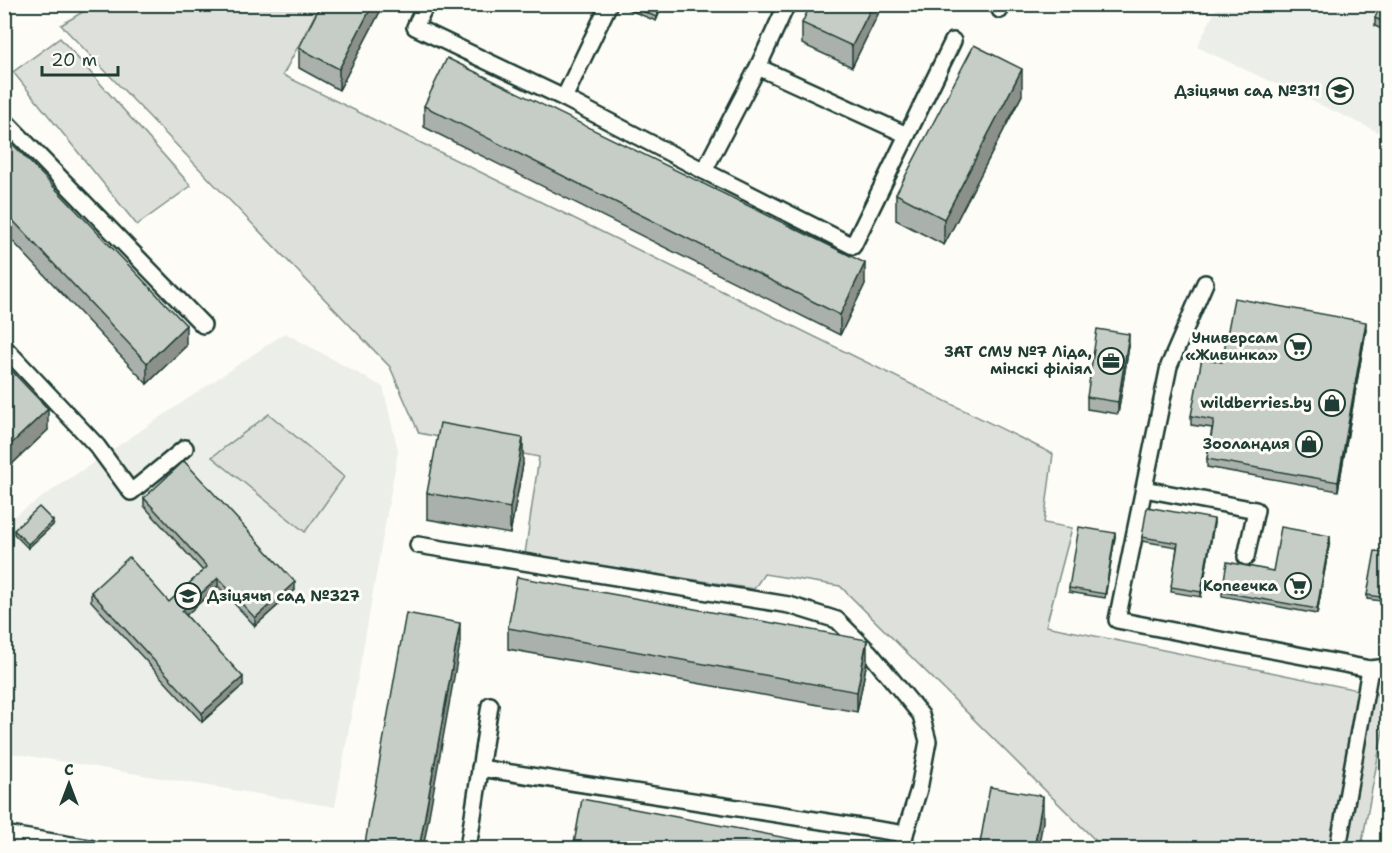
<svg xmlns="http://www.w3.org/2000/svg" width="1392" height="853" font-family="'Shantell Sans',sans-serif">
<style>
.built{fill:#eceee9}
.green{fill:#dde0db;stroke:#7e8e88;stroke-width:1.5}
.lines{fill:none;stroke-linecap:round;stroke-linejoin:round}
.lane-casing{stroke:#1f3d34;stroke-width:20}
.lane{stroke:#fdfcf7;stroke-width:15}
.wall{fill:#aab0ab;stroke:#1f3d34;stroke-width:1.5}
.shaded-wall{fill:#8b908b;stroke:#1f3d34;stroke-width:1.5}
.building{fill:#c6cdc7;stroke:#1f3d34;stroke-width:1.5}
.labels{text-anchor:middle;stroke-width:6;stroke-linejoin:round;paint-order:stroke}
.poi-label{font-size:15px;font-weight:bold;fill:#1f3d34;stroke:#fdfcf7;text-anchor:end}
</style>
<rect width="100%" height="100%" fill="#fdfcf7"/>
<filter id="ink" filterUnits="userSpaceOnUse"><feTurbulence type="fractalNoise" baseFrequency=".0167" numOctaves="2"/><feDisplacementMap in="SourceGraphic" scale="12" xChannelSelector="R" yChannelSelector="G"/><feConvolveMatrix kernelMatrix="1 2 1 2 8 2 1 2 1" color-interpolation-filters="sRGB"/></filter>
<g filter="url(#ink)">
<g class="built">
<path d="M1218,5H1387V136L1197,47Z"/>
<path d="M285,333L383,387L398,451L335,807L5,752L4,523Z"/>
</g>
<g class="green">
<path d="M94,5H320L283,75L1053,454L1044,523L1072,528L1046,626L1387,696V709L1361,848H1094L1095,840L840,586L764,574L754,589L525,554L539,457L419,433L390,367L61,25Z"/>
<path d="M60,38L191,186L137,225L13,72Z"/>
<path d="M269,414L344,477L305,532L212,457Z"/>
</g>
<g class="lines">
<defs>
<g id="lane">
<path d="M426,4L415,27L564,98L704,171L853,246L953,41"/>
<path d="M1000,10L1003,4"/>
<path d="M758,67L907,135"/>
<path d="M564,98L609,4"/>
<path d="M4,120L203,325"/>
<path d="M704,171L758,67L787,4"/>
<path d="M1205,283L1169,366L1117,620L1370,669"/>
<path d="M4,347L97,446L131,492L185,448"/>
<path d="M1144,489L1256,510L1246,557"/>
<path d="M418,545L789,605L837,620L870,653L921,715L928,741L919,789L905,834L903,848"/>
<path d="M480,768L905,834"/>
<path d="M4,834L90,848"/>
<path d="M468,848L490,705"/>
<path d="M1338,848L1370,669L1388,667"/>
</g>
</defs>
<use href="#lane" class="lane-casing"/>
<use href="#lane" class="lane"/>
</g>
<g class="wall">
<path d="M384,4L339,90L299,68V48Z"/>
<path d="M627,4H663L656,21L627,9Z"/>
<path d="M883,4L852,67L802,44V23Z"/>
<path d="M1388,4V32L1375,26V18Z"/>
<path d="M1022,95L944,245L896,220V194Z"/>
<path d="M424,106L865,284L840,335L424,127Z"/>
<path d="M4,135L186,346L147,384L4,232Z"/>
<path d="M1366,330L1338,491L1207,467V459L1212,428L1191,425V416L1222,362Z"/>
<path d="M1129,346L1118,414L1087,409V397Z"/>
<path d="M4,363L48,430L10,466L4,460Z"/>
<path d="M523,464L510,534L427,519V493Z"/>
<path d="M144,498L295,590L255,626L218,586L186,615L243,685L202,722L91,601V592L169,602L203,571L144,506Z"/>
<path d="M1214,523L1201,597L1171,592L1177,547L1142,541V537Z"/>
<path d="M53,525L28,548L14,534V530Z"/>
<path d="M1115,537L1105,598L1069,592V588Z"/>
<path d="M1330,540L1317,614L1222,596V592L1273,571Z"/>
<path d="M1388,553V602L1367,599V595Z"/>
<path d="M508,628L867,661L857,712L508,649Z"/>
</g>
<g class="shaded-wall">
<path d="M373,4H384L339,90V69Z"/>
<path d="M662,4H663L656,21V17Z"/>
<path d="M873,4H883L852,67V46Z"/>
<path d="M1022,69V95L944,245V219Z"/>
<path d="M865,263V284L840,335V315Z"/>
<path d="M1366,322V330L1338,491V482Z"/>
<path d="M186,325V346L147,384V363Z"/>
<path d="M1129,334V346L1118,414V402Z"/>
<path d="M48,409V430L10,466V445Z"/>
<path d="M523,438V464L510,534V508Z"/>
<path d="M1214,519V523L1201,597V592Z"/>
<path d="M53,521V525L28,548V544Z"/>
<path d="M1115,533V537L1105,598V594Z"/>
<path d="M1330,536V540L1317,614V609Z"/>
<path d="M218,578V586L182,619V611Z"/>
<path d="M295,582V590L255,626V618Z"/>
<path d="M460,623V644L423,849H419Z"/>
<path d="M867,640V661L857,712V692Z"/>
<path d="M243,677V685L202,722V713Z"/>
<path d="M1043,796V822L1038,849H1034Z"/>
</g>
<g class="building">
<path d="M321,4H373L339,69L299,48Z"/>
<path d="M627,4H662L656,17Z"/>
<path d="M811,4H873L852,46L802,23Z"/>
<path d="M1381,4H1388V24L1375,18Z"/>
<path d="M974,45L1022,69L944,219L896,194Z"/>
<path d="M447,58L865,263L840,315L424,106Z"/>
<path d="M4,135L186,325L147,363L4,211Z"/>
<path d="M1234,298L1366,322L1338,482L1207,459L1214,420L1191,416L1202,358L1222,362Z"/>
<path d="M1097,329L1129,334L1118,402L1087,397Z"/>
<path d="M4,363L48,409L10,445L4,439Z"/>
<path d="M440,423L523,438L510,508L427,493Z"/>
<path d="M184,461L295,582L255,618L218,578L182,611L243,677L202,713L91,592L129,557L169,602L207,567L144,498Z"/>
<path d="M39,507L53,521L28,544L14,530Z"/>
<path d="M1147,507L1214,519L1201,592L1171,587L1178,543L1142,537Z"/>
<path d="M1079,527L1115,533L1105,594L1069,588Z"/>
<path d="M1281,527L1330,536L1317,609L1222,592L1227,562L1273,571Z"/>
<path d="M1375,551L1388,553V598L1367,595Z"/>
<path d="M517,577L867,640L857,692L508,628Z"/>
<path d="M406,613L460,623L419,849H364Z"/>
<path d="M990,787L1043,796L1034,849H979Z"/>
<path d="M582,799L818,844L817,849H573Z"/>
</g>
</g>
<defs>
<symbol id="school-ring" viewBox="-11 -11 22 22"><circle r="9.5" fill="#fdfcf7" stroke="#1f3d34" stroke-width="1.5"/><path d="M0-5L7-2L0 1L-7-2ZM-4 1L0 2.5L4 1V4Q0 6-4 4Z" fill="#1f3d34"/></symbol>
<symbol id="supermarket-ring" viewBox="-11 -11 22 22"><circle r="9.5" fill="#fdfcf7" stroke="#1f3d34" stroke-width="1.5"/><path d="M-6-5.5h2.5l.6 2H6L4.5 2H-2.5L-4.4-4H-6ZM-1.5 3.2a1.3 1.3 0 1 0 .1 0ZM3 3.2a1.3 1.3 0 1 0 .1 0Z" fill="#1f3d34"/></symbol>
<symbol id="office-ring" viewBox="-11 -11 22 22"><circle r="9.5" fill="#fdfcf7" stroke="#1f3d34" stroke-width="1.5"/><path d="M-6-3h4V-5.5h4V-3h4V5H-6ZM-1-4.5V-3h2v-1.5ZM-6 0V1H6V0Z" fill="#1f3d34"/></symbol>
<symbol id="shop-ring" viewBox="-11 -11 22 22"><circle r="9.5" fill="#fdfcf7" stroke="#1f3d34" stroke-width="1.5"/><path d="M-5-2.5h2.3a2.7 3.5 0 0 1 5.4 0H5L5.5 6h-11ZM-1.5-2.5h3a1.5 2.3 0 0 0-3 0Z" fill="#1f3d34"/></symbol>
</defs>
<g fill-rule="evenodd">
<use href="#school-ring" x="1325" y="76" width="30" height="30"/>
<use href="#supermarket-ring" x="1283" y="332" width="30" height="30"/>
<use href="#office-ring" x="1096" y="346" width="30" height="30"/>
<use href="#shop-ring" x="1317" y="388" width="30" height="30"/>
<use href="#shop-ring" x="1294" y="429" width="30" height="30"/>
<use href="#supermarket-ring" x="1283" y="571" width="30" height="30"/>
<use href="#school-ring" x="173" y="581" width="30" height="30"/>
</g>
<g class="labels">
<g class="poi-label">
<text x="1320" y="96">Дзіцячы сад №311</text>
<text x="1278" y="343">Универсам<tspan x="1278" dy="17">«Живинка»</tspan></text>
<text x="1092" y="357">ЗАТ СМУ №7 Ліда,<tspan x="1092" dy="17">мінскі філіял</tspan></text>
<text x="1312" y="408">wildberries.by</text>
<text x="1290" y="449">Зооландия</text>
<text x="1278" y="591">Копеечка</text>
<text x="207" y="601" text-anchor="start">Дзіцячы сад №327</text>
</g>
</g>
<rect width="1392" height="853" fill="none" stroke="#fdfcf7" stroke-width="24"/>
<rect x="12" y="12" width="1368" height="829" fill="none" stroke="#1f3d34" stroke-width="2" filter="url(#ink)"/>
<g transform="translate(69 784)" stroke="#fdfcf7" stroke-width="4.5" paint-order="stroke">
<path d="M0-4.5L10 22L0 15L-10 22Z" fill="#1f3d34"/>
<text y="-9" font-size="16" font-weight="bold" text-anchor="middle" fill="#1f3d34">С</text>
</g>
<path d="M42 66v9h76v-9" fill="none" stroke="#1f3d34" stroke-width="3"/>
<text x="51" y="66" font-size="18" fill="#1f3d34" stroke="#fdfcf7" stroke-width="4.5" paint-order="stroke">20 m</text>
</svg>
